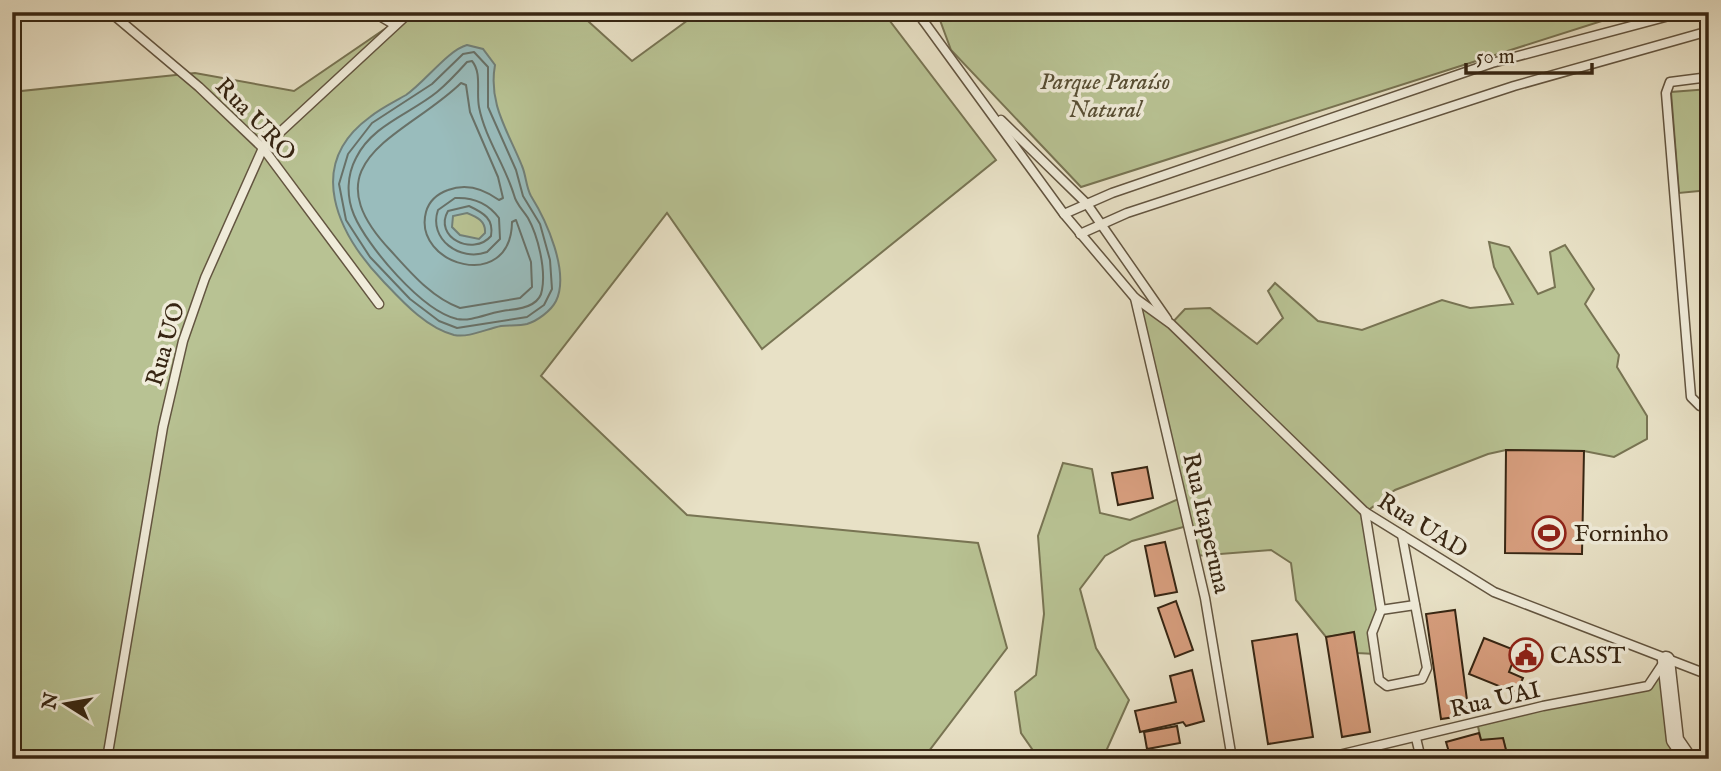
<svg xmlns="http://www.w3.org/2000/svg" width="1721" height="771" font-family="'IM FELL English',serif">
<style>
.green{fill:#b8c293;stroke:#787453;stroke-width:2}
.water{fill:#99bcbc;stroke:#728078;stroke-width:2;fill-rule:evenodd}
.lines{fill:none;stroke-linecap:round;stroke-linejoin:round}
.shore{stroke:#687168;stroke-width:2}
.building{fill:#d69d7d;stroke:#372613;stroke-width:2}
.service-casing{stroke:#635540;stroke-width:11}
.minor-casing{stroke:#635540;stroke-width:19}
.service{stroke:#f0ecda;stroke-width:8}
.minor{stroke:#f0ecda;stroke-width:16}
.labels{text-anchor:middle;stroke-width:7;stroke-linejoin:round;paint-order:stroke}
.park-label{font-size:24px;font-style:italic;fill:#574d33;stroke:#f0ecda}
.street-label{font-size:24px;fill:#372613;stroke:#f0ecda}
.poi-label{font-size:24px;fill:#372613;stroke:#f0ecda;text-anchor:start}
</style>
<rect width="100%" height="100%" fill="#e8e1c6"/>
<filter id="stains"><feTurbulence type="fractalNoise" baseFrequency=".00286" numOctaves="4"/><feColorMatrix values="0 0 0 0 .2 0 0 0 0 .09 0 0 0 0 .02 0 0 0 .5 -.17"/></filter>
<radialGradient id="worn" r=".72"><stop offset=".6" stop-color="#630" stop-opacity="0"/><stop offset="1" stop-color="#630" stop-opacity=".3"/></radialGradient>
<g class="green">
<path d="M373,12H578L632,61L699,12H883L996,160L762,349L667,213L541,376L687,515L978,543L1007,648L926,755L930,759H12V92L195,73L294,91L392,24Z"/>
<path d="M937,12H1630L1081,187L951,50Z"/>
<path d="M1709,89V190L1679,193L1671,92Z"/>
<path d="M1489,242L1509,247L1538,294L1555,287L1550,252L1565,245L1594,289L1585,304L1619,355L1617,367L1647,416V439L1614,457L1584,451L1506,450L1488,454L1395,490L1366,512L1381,610L1373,627L1375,654L1357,653L1354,633L1326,637L1296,600L1291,563L1271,550L1195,556L1187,526L1132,541L1105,556L1080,589L1096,648L1129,700L1103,758L1039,759L1021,733L1015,692L1036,675L1044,614L1038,536L1063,463L1092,469L1100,513L1130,520L1181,498L1135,298L1171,324L1185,309L1210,308L1257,344L1283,318L1268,291L1275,283L1318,321L1362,330L1442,300L1470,308L1513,304L1494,267Z"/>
<path d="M1666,660L1675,740L1688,759H1505L1508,758L1503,739L1481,740L1477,722L1648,686Z"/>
</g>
<path class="water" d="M467,45L483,49L495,65C488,104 508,131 522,166C526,175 526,187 531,196C546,220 570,272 556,301C551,311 537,321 527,324C519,326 509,325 501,326C486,329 469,338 454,335C426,328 402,301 383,281C338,234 304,165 370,117C381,108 394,102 406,95C425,82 448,50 467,45ZM467,213C477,217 486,221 485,233L479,239L460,235L452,227L453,216Z"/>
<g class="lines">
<g class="shore">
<path d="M474,52L488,67V107L516,170L523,196L540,224L550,260L552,289L544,305L527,317L457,328L439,321L410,299L370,257L346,220L339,184L348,154L372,123L432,84L463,54Z"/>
<path d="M472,61C482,73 476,91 479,107C485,138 505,165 514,195C516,204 523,210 528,218C538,236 546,269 542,290C540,305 521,309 509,310C492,311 473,322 457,319C422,311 367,246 354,215C346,196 347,175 356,158C372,125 410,114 437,92C448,83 458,72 467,62Z"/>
<path d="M461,83L466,85L470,112L498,177L503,198L499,200C484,189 466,183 448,190C437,194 429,201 426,212C412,265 511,294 512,222L516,220L531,262L532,287L520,298L460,308C432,298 411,273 391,251C305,160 407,136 461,83Z"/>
<path d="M455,198C474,197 488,203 499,218L500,239L487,252C460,262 428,239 438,210Z"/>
<path d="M469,206C484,213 494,219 491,236C473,257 433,237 448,211Z"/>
</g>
</g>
<g class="building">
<path d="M1506,450L1584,451L1582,554L1505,553Z"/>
<path d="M1147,467L1153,498L1118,505L1112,473Z"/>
<path d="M1165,542L1177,592L1155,596L1145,546Z"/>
<path d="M1176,601L1193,650L1175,657L1158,608Z"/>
<path d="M1455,610L1469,715L1441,719L1426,614Z"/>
<path d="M1354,632L1370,732L1342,737L1326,637Z"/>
<path d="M1297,634L1313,737L1268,744L1252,641Z"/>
<path d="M1484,638L1517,651L1509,672L1523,678L1516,693L1469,674Z"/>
<path d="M1192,670L1204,721L1186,726L1183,722L1140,732L1135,711L1176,702L1170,676Z"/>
<path d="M1177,726L1180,743L1147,749L1144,732Z"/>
<path d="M1479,733L1481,740L1503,738L1508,758L1451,759L1446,742Z"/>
</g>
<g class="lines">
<defs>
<g id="service">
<path d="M110,12L199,87L263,148L379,304"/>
<path d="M373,12L395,25"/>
<path d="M917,12L1064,214L1135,298L1171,324L1365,512L1494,592L1709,675"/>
<path d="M923,20L937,12"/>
<path d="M1709,77L1670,82L1666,93L1691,397L1700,406L1709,407"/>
<path d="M1001,120L1087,204L1167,319"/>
<path d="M1064,214L1112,193L1492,63L1684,12"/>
<path d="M1080,234L1127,213L1514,86L1709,31"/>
<path d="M1135,298L1205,598L1232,759"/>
<path d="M1365,512L1381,610L1372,633L1379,680L1387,686L1422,679L1427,668L1402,535"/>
<path d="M1381,610L1415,605"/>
<path d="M1416,738L1421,759"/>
<path d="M107,759L163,427L183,341L205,278L263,148L410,12"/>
<path d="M1322,759L1543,706L1648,686L1664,662"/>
</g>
<path id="minor" d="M1666,660L1675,740L1688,759"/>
</defs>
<use href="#service" class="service-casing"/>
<use href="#minor" class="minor-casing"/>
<use href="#service" class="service"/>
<use href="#minor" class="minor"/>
</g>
<defs>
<symbol id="stadium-ring" viewBox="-11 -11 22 22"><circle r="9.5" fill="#f0ecda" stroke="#8f2418" stroke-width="1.5"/><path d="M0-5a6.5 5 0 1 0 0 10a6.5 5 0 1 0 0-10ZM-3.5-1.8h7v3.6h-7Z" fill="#8f2418"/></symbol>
<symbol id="civic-ring" viewBox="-11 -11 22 22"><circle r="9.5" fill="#f0ecda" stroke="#8f2418" stroke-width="1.5"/><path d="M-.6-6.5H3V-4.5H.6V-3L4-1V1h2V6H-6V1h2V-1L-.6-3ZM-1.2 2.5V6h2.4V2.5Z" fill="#8f2418"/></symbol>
</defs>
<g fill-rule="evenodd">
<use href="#stadium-ring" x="1530" y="514" width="38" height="38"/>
<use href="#civic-ring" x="1507" y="636" width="38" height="38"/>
</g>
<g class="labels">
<g class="park-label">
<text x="1105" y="89">Parque Paraíso<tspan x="1105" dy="28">Natural</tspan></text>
</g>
<g class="street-label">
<text transform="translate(256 119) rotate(46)" y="8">Rua URO</text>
<text transform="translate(165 344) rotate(-74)" y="8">Rua UO</text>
<text transform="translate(1207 523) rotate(77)" y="8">Rua Itaperuna</text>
<text transform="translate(1423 525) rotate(32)" y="8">Rua UAD</text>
<text transform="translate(1495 699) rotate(-13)" y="8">Rua UAI</text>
</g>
<g class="poi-label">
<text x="1574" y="541">Forninho</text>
<text x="1550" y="663">CASST</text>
</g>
</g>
<rect width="1721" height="771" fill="none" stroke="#e8e1c6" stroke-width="42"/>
<rect x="14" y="14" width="1693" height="743" fill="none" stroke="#372613" stroke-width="3.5"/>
<rect x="21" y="21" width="1679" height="729" fill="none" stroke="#372613" stroke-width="2"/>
<g transform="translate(66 704) rotate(281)" stroke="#f0ecda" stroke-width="5" paint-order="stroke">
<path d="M0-5L12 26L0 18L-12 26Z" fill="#372613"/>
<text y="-10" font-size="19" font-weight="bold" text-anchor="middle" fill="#372613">N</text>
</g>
<path d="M1466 63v10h126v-10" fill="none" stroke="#372613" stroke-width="3.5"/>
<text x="1476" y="63" font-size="21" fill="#372613" stroke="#f0ecda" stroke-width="5" paint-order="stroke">50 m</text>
<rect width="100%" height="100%" filter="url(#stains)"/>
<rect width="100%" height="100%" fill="url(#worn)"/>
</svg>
